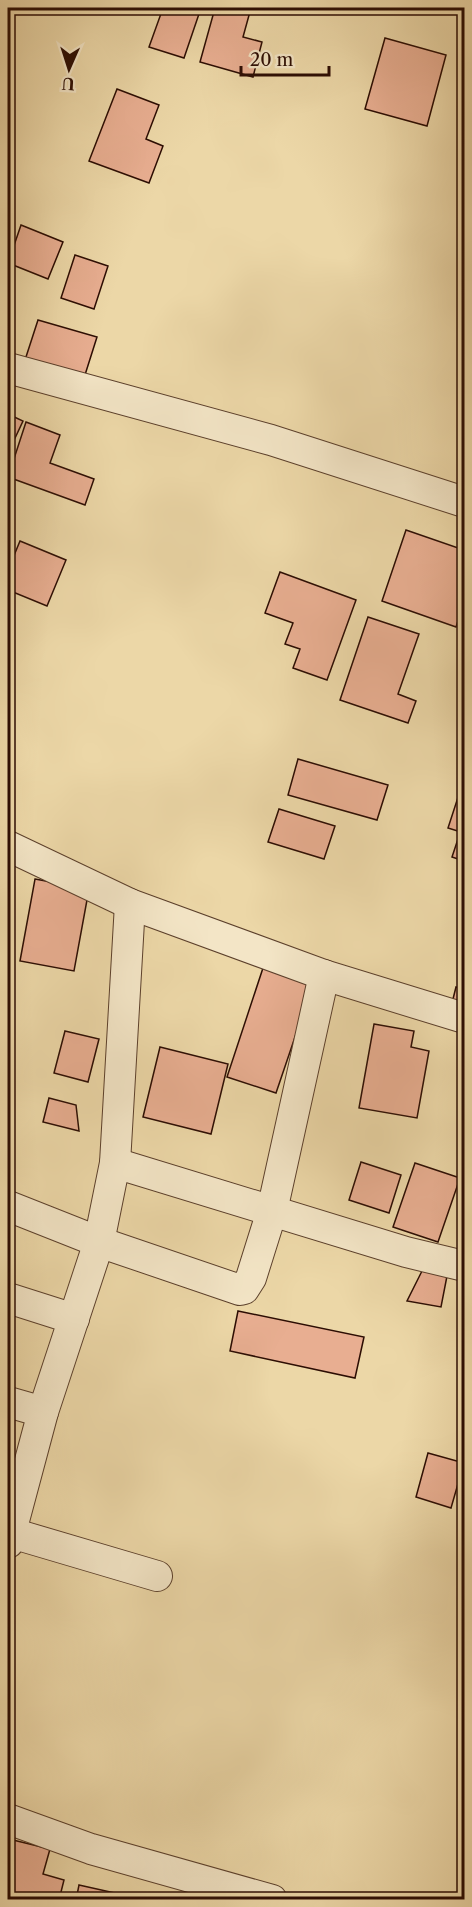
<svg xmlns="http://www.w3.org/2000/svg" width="472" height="1907" font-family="'Libre Caslon Text',serif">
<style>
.building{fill:#e8ae91;stroke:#2c0d03;stroke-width:1.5}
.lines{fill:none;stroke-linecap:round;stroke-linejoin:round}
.street-casing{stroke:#5c402c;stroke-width:32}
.street{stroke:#f3e5c6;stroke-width:30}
</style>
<rect width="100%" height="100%" fill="#ecd7a7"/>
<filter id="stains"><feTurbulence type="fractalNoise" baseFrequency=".00333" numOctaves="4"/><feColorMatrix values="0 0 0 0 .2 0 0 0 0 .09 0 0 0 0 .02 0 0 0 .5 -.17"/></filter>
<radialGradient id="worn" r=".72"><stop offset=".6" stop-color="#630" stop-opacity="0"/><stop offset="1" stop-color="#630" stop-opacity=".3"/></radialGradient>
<g class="building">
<path d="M163,8L181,11L182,8H201L184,58L149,47Z"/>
<path d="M215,8H251L243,37L262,42L253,77L200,62Z"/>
<path d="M385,38L446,55L427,126L365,109Z"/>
<path d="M117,89L159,105L146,139L163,146L149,183L89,161Z"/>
<path d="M21,225L63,242L48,279L8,263Z"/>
<path d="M75,255L108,266L94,309L61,298Z"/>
<path d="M38,320L97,337L84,378L25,360Z"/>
<path d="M8,414L23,421L8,453Z"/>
<path d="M26,422L60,435L50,463L94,479L85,505L8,477Z"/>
<path d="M406,530L464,550V602L456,627L382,601Z"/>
<path d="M20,541L66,560L47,606L8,590V570Z"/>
<path d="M280,572L356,600L327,680L293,668L300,649L285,644L293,623L265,613Z"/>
<path d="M368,617L419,634L398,694L416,701L408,723L340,700Z"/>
<path d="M298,759L388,785L377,820L288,795Z"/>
<path d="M462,785L464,786V833L448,828Z"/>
<path d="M279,809L335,826L324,859L268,842Z"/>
<path d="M458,839L464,841V861L452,857Z"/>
<path d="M35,879L89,889L74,971L20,961Z"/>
<path d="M263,968L313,984L276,1093L227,1077Z"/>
<path d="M456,987L464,989V1006L452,1003Z"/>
<path d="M374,1024L414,1031L411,1047L429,1051L417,1118L359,1108Z"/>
<path d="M65,1031L99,1039L88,1082L54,1073Z"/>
<path d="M160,1047L228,1064L211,1134L143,1117Z"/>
<path d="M49,1098L76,1105L79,1131L43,1122Z"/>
<path d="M361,1162L401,1175L389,1213L349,1200Z"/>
<path d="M415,1163L460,1178L438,1242L393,1227Z"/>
<path d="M422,1271L447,1276L441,1307L407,1301Z"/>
<path d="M238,1311L364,1337L355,1378L230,1351Z"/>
<path d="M428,1453L464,1463L451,1508L416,1497Z"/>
<path d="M13,1840L50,1849L43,1874L64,1880L59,1900H8V1862Z"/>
<path d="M79,1885L142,1899V1900H76Z"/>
</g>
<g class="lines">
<defs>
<g id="street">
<path d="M8,368L271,440L464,502"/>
<path d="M8,846L130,904L324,975L464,1018"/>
<path d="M115,1163L130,904"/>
<path d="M8,1206L99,1242L240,1290L244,1289L251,1278L272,1211L324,975"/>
<path d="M8,1298L74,1319"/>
<path d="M8,1402L43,1412"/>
<path d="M8,1532L157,1576"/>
<path d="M8,1543L43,1412L99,1242L115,1163L406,1252L464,1266"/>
<path d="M8,1819L91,1849L272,1900"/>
</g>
</defs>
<use href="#street" class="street-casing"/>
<use href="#street" class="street"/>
</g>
<rect width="472" height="1907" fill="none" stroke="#ecd7a7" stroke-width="30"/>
<rect x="9" y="9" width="454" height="1889" fill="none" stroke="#2c0d03" stroke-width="3"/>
<rect x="15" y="15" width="442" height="1877" fill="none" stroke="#2c0d03" stroke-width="1.5"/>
<g transform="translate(69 69) rotate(183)" stroke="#f3e5c6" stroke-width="4.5" paint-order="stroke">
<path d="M0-4.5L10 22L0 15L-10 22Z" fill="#2c0d03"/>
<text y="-9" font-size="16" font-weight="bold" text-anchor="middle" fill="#2c0d03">U</text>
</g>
<path d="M241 66v9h88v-9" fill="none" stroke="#2c0d03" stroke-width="3"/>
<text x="250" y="66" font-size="18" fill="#2c0d03" stroke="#f3e5c6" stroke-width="4.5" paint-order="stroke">20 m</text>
<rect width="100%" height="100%" filter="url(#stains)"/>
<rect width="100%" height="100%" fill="url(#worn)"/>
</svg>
